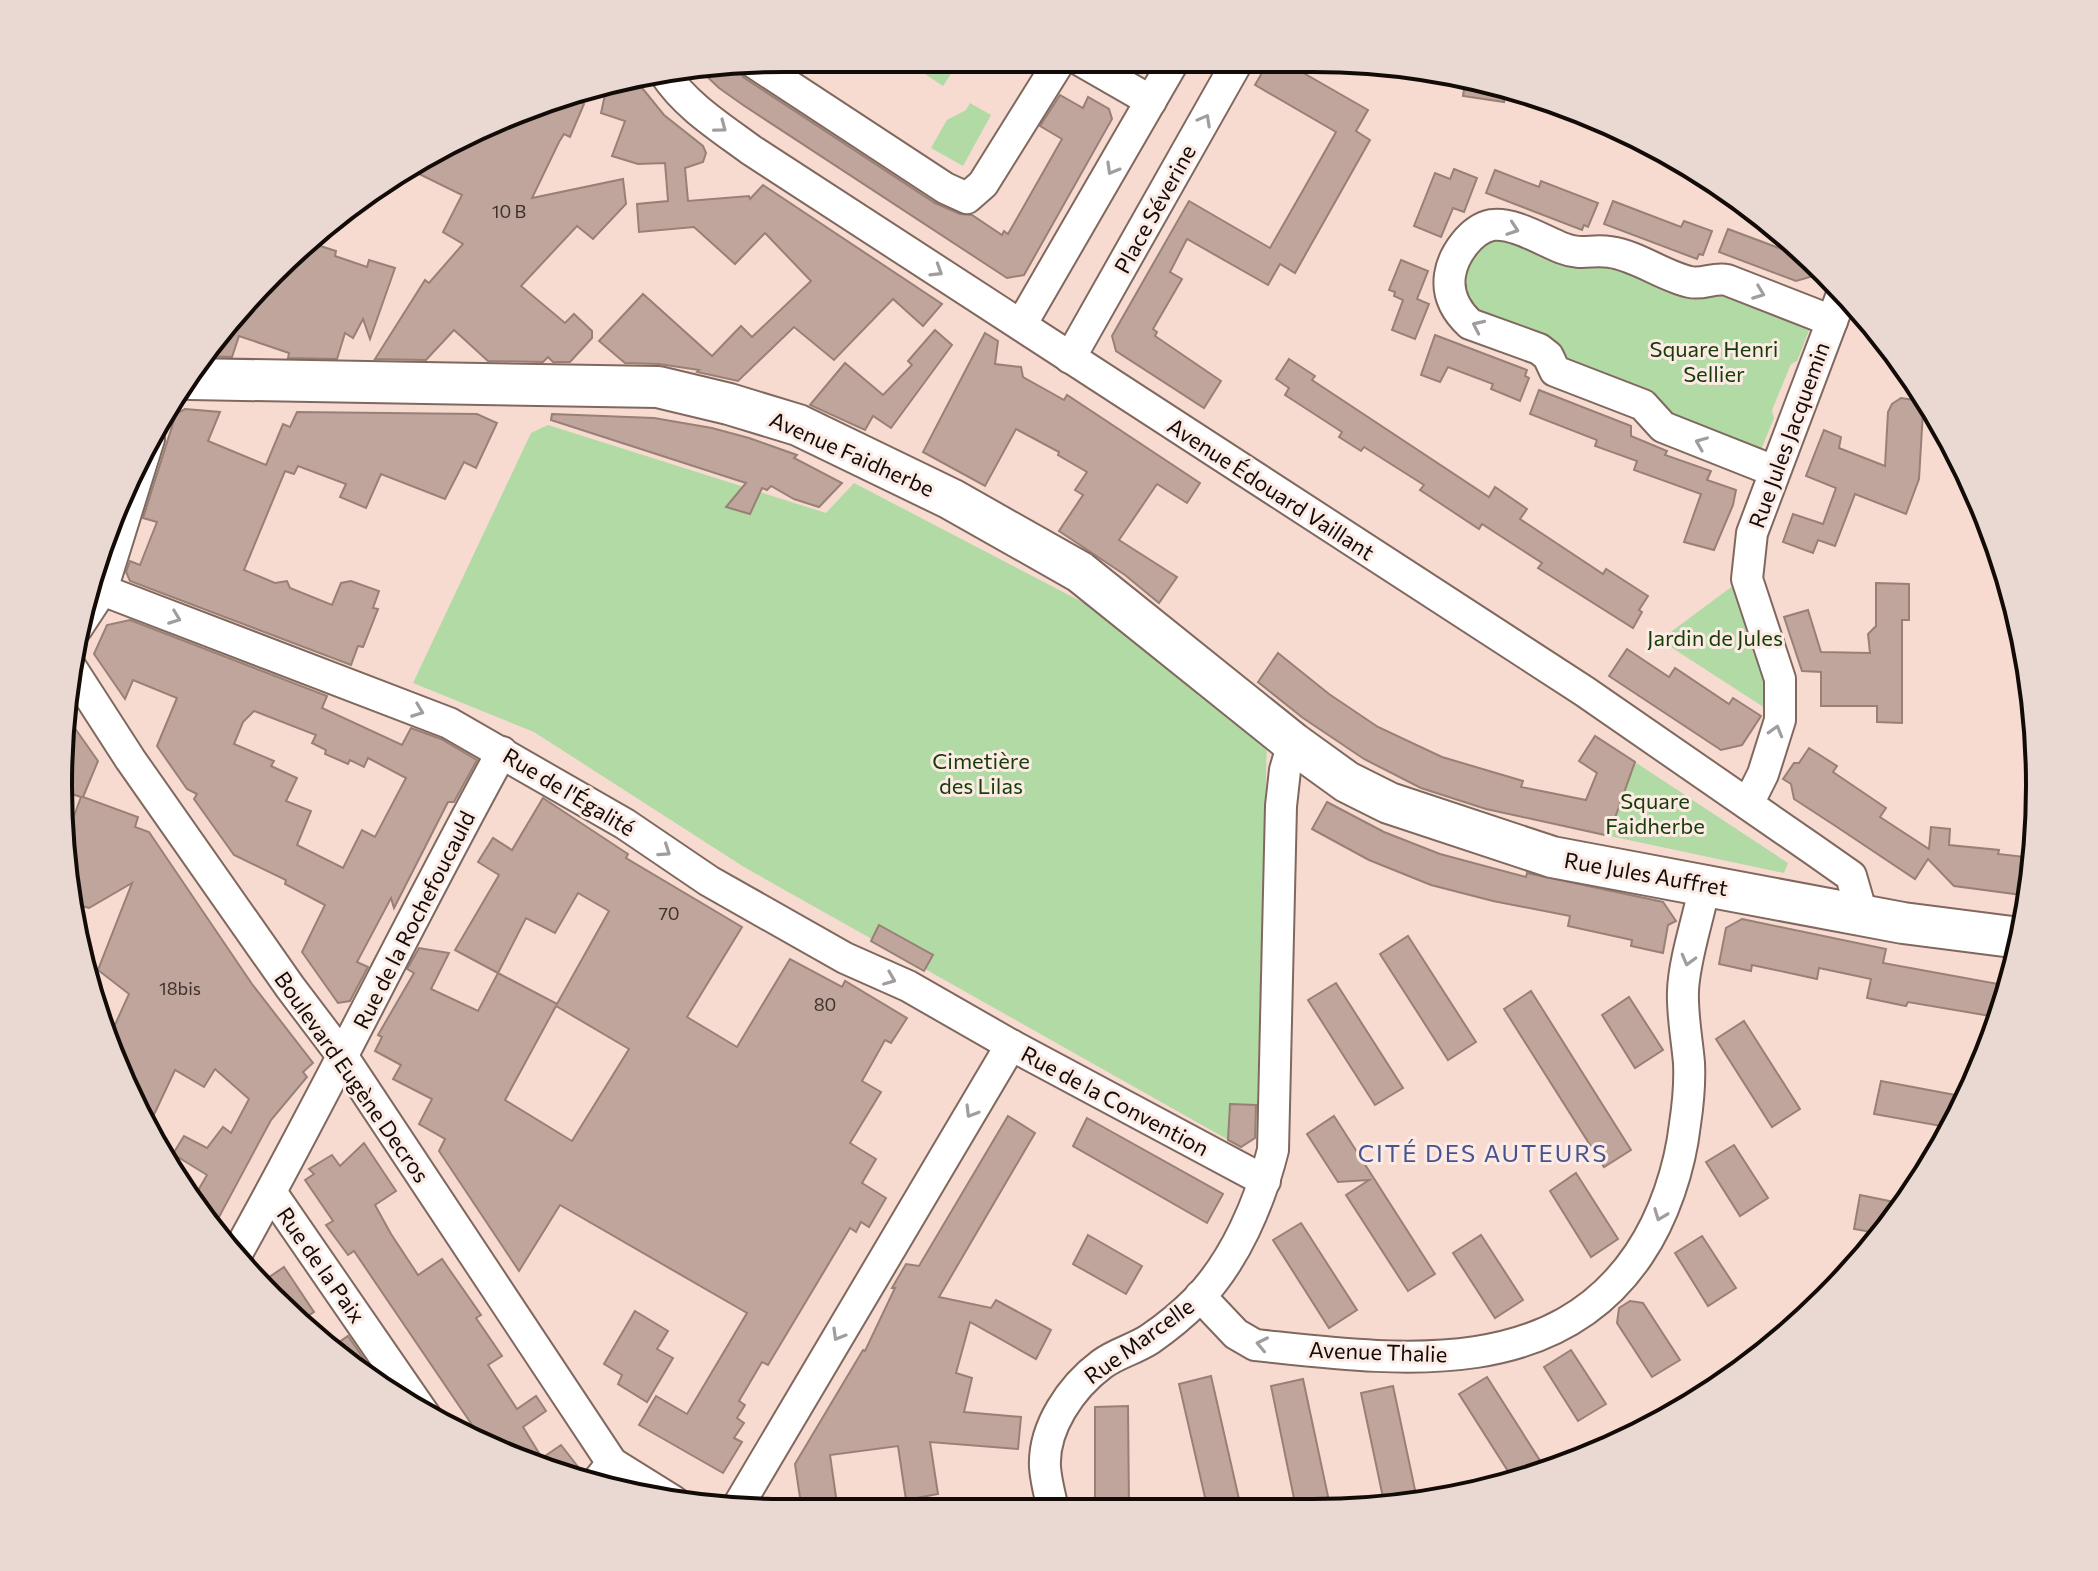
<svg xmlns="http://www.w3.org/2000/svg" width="2098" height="1571" font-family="Commissioner,sans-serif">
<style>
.green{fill:#b1daa5}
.building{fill:#bfa59b;stroke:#998076;stroke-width:2;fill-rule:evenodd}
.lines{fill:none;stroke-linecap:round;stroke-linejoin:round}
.minor-casing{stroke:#80685e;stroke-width:34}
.major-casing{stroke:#80685e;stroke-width:44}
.minor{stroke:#fff;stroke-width:30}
.major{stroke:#fff;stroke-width:40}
.oneway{stroke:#a19d9c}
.labels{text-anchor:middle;stroke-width:6;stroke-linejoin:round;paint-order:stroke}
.number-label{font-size:18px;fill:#3e322c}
.street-label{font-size:22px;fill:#130b07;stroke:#fcebe4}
.park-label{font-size:22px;fill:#163c07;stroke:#fcebe4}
.neighbourhood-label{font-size:24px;letter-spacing:2px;fill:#47528f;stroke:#fcebe4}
.rim{fill:none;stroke:#130b07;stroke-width:4}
</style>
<rect width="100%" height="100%" fill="#f7dbd0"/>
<g class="green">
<path d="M901,58H961L943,86Z"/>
<path d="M970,103L991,115L963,166L931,148L947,120L966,110Z"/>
<path d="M1494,232L1716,289L1810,328L1797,361L1791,364L1772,410L1774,418L1760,452L1670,418L1464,310L1460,266Z"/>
<path d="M548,425L826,513L854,483L1088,605L1180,669L1267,739L1256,1138L1241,1147L744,867L534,732L413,683L531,433Z"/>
<path d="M1734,585L1753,652L1768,682L1765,708L1660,640Z"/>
<path d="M1635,762L1788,863L1784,873L1605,835L1609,825L1612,826Z"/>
</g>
<g class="building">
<path d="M1270,59H1279L1368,110L1356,131L1370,140L1295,273L1280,264L1268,285L1187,239L1170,272L1182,279L1153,329L1157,332L1155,336L1221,381L1204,408L1116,351L1112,336L1189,201L1270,248L1306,185L1336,132L1255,85Z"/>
<path d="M736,65L743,77L935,203L960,214L972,215L1002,235L1004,231L1008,234L1062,139L1040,126L1060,95L1083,108L1088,97L1109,109L1112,119L1024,275L1007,278L743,105L719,88L699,69Z"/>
<path d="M1466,77L1506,85L1504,102L1463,96Z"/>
<path d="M634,78L664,115L703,146L706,153L703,162L685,168L688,201L749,196L750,199L763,185L942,304L923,326L893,299L834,360L794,327L738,381L697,372L699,370L659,364L625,363L599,341L643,294L712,356L741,326L752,337L811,281L765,233L735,264L694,227L639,232L637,204L668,201L665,163L638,164L612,156L625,121L601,113L608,81Z"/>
<path d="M565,96L584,104L570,137L564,134L559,142L532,198L623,179L626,204L593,239L577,226L521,286L565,323L574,314L592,331V338L570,362H553L548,357L543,362L488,361L454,330L426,360L375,359L425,280L429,283L463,244L443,232L462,195L407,168L421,156Z"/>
<path d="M1454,169L1477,178L1464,212L1453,208L1441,237L1414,226L1435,173L1450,179Z"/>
<path d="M1495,170L1539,187L1541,181L1598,203L1588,227L1584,225L1582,230L1486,193Z"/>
<path d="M1613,201L1681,227L1684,221L1712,231L1703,255L1699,254L1697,259L1604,224Z"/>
<path d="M1728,229L1795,254L1817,275L1796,281L1719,252Z"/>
<path d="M314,244L336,251L335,256L367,267L369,260L395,268L370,339L363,319L353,338L345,333L337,359L288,358L289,353L239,336L232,357L205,356L239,305Z"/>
<path d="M1401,260L1428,271L1417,299L1429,304L1415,339L1392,330L1403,300L1394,296L1395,292L1389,290Z"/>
<path d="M935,330L952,345L891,428L873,416L865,430L810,405L845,363L883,395L912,365L908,361Z"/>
<path d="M985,333L998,341L995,364L1021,367L1023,377L1064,400L1067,395L1200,483L1187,503L1157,484L1119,540L1177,577L1159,603L1125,575L1059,531L1083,495L1075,490L1087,472L1058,455L1059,452L1016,429L985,486L923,452Z"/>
<path d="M1435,335L1527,370L1525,376L1529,378L1520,401L1491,389L1493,384L1448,367L1440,382L1421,375Z"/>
<path d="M1289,359L1315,376L1312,380L1489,497L1495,487L1527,509L1520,519L1603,574L1606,569L1648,596L1639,610L1642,612L1633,628L1538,568L1542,563L1482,524L1479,529L1420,490L1424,485L1364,447L1361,451L1339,437L1342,432L1285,395L1289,388L1276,379Z"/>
<path d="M1539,390L1631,426V436L1667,451L1665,455L1711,471L1707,480L1736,490L1733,505L1714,550L1684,542L1701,494L1634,470L1637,461L1595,446L1597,440L1530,414Z"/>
<path d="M1901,398L1914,400L1923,411L1919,479L1906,514L1855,494L1835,546L1818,540L1813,553L1783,542L1793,514L1823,524L1836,488L1806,476L1824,430L1841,437L1839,448L1885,466L1888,412L1892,404Z"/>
<path d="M185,409L220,412L208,441L266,465L283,424L290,427L297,412L477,414L497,423L476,468L464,462L445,499L381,474L366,508L340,497L346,484L298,466L294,474L285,471L244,570L275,583L287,581L290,588L332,605L341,583L351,581L379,591L373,608L378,609L363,647L358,646L351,665L130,581L126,572L130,561L140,565L157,522L143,518L176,414Z"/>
<path d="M552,414L654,418L712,428L749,438L797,455L794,458L842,483L819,507L794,499L771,486L767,490L762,488L750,514L726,507L746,483L551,420Z"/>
<path d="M1876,583L1909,584V620H1902V723L1877,722V706H1821V672L1802,671L1784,617L1808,610L1821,652L1870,653L1868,634L1876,626Z"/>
<path d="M130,620L327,696L322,708L402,745L411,728L441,739L477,760L454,802H448L394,908L391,898L357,962L368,967L350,1001L338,1003L302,952L325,905L285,884L286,880L234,855L194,799L197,794L187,789L157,746L177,698L133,680L125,699L94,654L107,625ZM254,711L316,735L312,743L326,750L325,754L348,764L350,760L364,767L368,758L406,778L375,837L362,830L343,868L297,845L311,811L286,801L297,778L271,766L274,761L234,744L243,722Z"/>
<path d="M1627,649L1669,677L1675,668L1729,704L1733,698L1761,716L1742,745L1721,750L1609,676Z"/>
<path d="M1278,653L1329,694L1378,727L1442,757L1523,781L1521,787L1586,800L1597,773L1579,761L1595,736L1635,762L1611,829L1608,828L1605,835L1486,809L1421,788L1364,759L1303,718L1258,682Z"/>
<path d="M67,717L98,761L83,797L138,817L135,827L149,832L252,984L313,1063L303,1072L307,1077L271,1120L211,1232L193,1199L207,1175L173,1154L184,1136L207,1148L223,1127L231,1133L249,1099L215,1069L204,1087L175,1070L151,1121L108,1040L129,994L98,970L132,883L89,908L74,904L62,848L81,797L62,791Z"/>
<path d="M1809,748L1837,766L1833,772L1886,808L1880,817L1929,849L1931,827L1950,829L1949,845L1999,850L1998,854L2034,858L2030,896L1954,886L1928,859L1915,879L1837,827L1794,799L1791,784L1783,779L1794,763H1799Z"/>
<path d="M543,798L628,854L626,858L742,927L687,1017L737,1047L790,959L842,987L845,981L907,1018L891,1043L885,1040L862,1081L881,1092L850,1143L876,1159L862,1183L886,1198L869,1227L861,1222L856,1232L850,1228L768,1365L762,1362L739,1401L745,1405L737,1418L744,1423L734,1438L742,1442L723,1473L639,1425L656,1396L687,1414L747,1313L560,1205L519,1271L439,1151L445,1139L419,1124L432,1099L393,1079L401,1065L375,1051L382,1037L378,1035L414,973L407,969L419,948L449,953L431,989L478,1011L498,973L455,950L499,875L478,862L493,838L512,850ZM578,893L609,911L557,1004L498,973L526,918L555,933ZM556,1006L629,1049L572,1141L505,1100Z"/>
<path d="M1327,802L1384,832L1440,854L1526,877L1527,873L1663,902L1676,921L1668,925L1663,953L1631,946L1632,940L1568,926L1570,916L1493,901L1431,885L1369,860L1312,829Z"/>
<path d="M1742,919L1886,949L1883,963L2009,986L2002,1018L1908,1002L1906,1006L1867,998L1871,979L1819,968L1817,979L1752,965L1751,971L1719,964L1726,928Z"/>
<path d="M879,925L933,955L924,971L871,941Z"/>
<path d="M1408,936L1476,1042L1448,1060L1380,954Z"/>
<path d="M1336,983L1403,1088L1375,1105L1308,1000Z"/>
<path d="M1531,991L1631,1150L1604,1167L1504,1009Z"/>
<path d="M1629,997L1663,1050L1635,1068L1602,1015Z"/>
<path d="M1744,1021L1800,1109L1772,1127L1716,1039Z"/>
<path d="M1881,1081L1966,1097L1952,1128L1874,1114Z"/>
<path d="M1230,1104L1256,1105L1255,1138L1241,1147L1228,1140Z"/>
<path d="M1008,1116L1035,1133L939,1297L991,1308L996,1300L1051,1330L1036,1359L970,1322L956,1373L972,1378L964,1412L1021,1417L1018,1449L930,1442L938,1494L906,1500L898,1446L830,1455L838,1511H802L795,1464L863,1350L865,1351L895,1288H892L906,1264L919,1266Z"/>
<path d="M1334,1116L1435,1274L1408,1291L1346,1195L1369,1180L1338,1182L1307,1134Z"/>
<path d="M1087,1118L1223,1194L1207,1223L1073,1146Z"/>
<path d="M364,1143L396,1191L375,1205L391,1234L418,1275L442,1259L481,1315L476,1318L502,1356L488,1365L517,1409L536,1396L546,1411L523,1427L542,1458L561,1445L582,1472L577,1480L483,1441L354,1251L348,1255L326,1225L333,1221L305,1180L314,1174L309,1169L332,1155L340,1166Z"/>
<path d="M1734,1145L1768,1198L1740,1216L1706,1162Z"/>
<path d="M1576,1173L1618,1239L1591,1257L1550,1191Z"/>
<path d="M1860,1195L1904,1204L1882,1234L1854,1229Z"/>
<path d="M1301,1223L1357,1310L1329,1328L1273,1240Z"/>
<path d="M1088,1235L1142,1266L1126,1294L1073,1264Z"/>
<path d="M1481,1235L1523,1300L1495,1318L1453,1253Z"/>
<path d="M1702,1236L1736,1288L1708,1306L1675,1253Z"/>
<path d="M284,1267L314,1312L297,1323L263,1287L262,1282Z"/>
<path d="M1630,1301L1643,1303L1680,1360L1652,1377L1617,1323L1619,1308Z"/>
<path d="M635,1311L668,1331L657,1349L673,1358L647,1402L618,1384L622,1375L604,1364Z"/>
<path d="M348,1336L369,1366L362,1372L329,1349Z"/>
<path d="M1571,1350L1606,1404L1578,1421L1544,1367Z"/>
<path d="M1211,1376L1239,1499L1207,1506L1179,1384Z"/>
<path d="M1487,1377L1546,1470L1513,1479L1459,1394Z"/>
<path d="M1303,1379L1329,1501L1296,1508L1271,1386Z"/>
<path d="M1393,1386L1418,1504L1408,1507H1385L1361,1393Z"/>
<path d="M1128,1406L1129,1509H1095V1407Z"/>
</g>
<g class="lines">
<defs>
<g id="minor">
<path d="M1078,59L1151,101"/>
<path d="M753,62L945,188L967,198L983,184L1061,59"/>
<path d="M665,74C686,106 720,127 751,150L1584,691L1814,850L1851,876L1862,914"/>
<path d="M1021,325L1175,59"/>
<path d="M1070,358L1239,59"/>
<path d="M1774,471L1663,427L1643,405L1555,371L1548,356L1539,349L1470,324C1456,311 1447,295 1450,275C1453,255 1471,229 1492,225C1513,222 1542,240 1562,248C1582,256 1591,249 1610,252C1638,256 1663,276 1690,282C1703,285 1714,277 1727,280L1832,321"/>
<path d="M102,590L449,723L625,824L709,881L845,958L908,986L1011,1045L1265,1181"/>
<path d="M77,628L102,590L149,439"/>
<path d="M70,666L130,759L290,987L343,1057L612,1463L627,1493"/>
<path d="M1748,804L1763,774L1780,720V679L1747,579L1752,533L1841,297"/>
<path d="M271,1192L426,1417"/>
<path d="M235,1257C328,1091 410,919 502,752"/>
<path d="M1200,1296L1236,1334L1255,1345C1390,1359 1552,1384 1639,1254C1664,1217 1680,1168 1685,1124C1688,1104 1690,1083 1689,1063C1687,1039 1682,1015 1683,991C1684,959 1699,917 1705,884"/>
<path d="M593,1487L612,1463L673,1501"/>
<path d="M1053,1509C1050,1495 1046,1482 1045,1467C1043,1428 1071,1387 1102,1364C1117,1353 1135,1349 1150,1339C1166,1328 1183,1314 1197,1300C1235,1261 1260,1202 1273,1150L1281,806L1285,770L1293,743"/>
<path d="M735,1511L1011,1045"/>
</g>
<path id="major" d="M190,379L658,387L729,404L798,425L951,499L1080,572L1293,743L1347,782L1389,803L1552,857L1903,923L2020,938"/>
</defs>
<use href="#minor" class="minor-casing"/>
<use href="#major" class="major-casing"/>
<use href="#minor" class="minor"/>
<use href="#major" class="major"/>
</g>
<defs><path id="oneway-chevron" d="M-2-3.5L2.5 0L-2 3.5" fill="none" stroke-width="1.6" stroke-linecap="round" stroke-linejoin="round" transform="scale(2)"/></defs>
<g class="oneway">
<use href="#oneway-chevron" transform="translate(1205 120) rotate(-61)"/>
<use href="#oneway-chevron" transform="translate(721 127) rotate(37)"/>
<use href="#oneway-chevron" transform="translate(1112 169) rotate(120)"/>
<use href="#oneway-chevron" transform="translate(1513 229) rotate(19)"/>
<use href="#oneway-chevron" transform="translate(937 271) rotate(32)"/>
<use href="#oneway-chevron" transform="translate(1759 293) rotate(21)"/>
<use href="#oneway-chevron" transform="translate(1478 326) rotate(-155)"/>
<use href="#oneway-chevron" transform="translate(1701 443) rotate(-158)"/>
<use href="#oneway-chevron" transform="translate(175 618) rotate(21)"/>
<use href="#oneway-chevron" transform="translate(418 711) rotate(21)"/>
<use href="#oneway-chevron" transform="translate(1776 731) rotate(-74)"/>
<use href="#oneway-chevron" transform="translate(665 851) rotate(34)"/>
<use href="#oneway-chevron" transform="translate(1688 960) rotate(105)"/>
<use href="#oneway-chevron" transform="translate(890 979) rotate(22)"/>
<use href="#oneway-chevron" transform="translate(971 1112) rotate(121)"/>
<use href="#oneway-chevron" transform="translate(1660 1215) rotate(111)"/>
<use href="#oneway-chevron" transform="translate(838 1335) rotate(120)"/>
<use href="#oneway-chevron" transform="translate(1262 1344) rotate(-168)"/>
</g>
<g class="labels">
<g class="number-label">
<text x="509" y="218">10 B</text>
<text x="669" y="920">70</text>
<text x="180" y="995">18bis</text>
<text x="825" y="1011">80</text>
</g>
<g class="street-label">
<text transform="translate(1155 209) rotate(-61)" y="8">Place Séverine</text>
<text transform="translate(1789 435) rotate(-70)" y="8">Rue Jules Jacquemin</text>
<text transform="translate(852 454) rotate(24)" y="8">Avenue Faidherbe</text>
<text transform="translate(1271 489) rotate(33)" y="8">Avenue Édouard Vaillant</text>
<text transform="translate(569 792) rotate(31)" y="8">Rue de l'Égalité</text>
<text transform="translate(1646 874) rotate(10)" y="8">Rue Jules Auffret</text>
<text transform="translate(414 920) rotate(-63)" y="8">Rue de la Rochefoucauld</text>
<text transform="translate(352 1077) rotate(55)" y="8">Boulevard Eugène Decros</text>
<text transform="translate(1115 1101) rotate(28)" y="8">Rue de la Convention</text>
<text transform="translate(321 1265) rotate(55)" y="8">Rue de la Paix</text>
<text transform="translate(1139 1341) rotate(-36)" y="8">Rue Marcelle</text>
<text transform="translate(1378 1352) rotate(2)" y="8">Avenue Thalie</text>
</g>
<g class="park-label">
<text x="1714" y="357">Square Henri<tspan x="1714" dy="25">Sellier</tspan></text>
<text x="1715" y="646">Jardin de Jules</text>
<text x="981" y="769">Cimetière<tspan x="981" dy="25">des Lilas</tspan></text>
<text x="1655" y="809">Square<tspan x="1655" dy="25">Faidherbe</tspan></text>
</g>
<g class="neighbourhood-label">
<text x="1483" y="1162">CITÉ DES AUTEURS</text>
</g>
</g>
<path d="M0 0H2098V1571H0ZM785 72H1313A713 713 0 0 1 2026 785V786A713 713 0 0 1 1313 1499H785A713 713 0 0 1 72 786V785A713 713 0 0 1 785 72Z" fill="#e9d9d2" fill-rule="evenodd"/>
<path class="rim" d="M785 72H1313A713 713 0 0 1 2026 785V786A713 713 0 0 1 1313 1499H785A713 713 0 0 1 72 786V785A713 713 0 0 1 785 72Z"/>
</svg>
